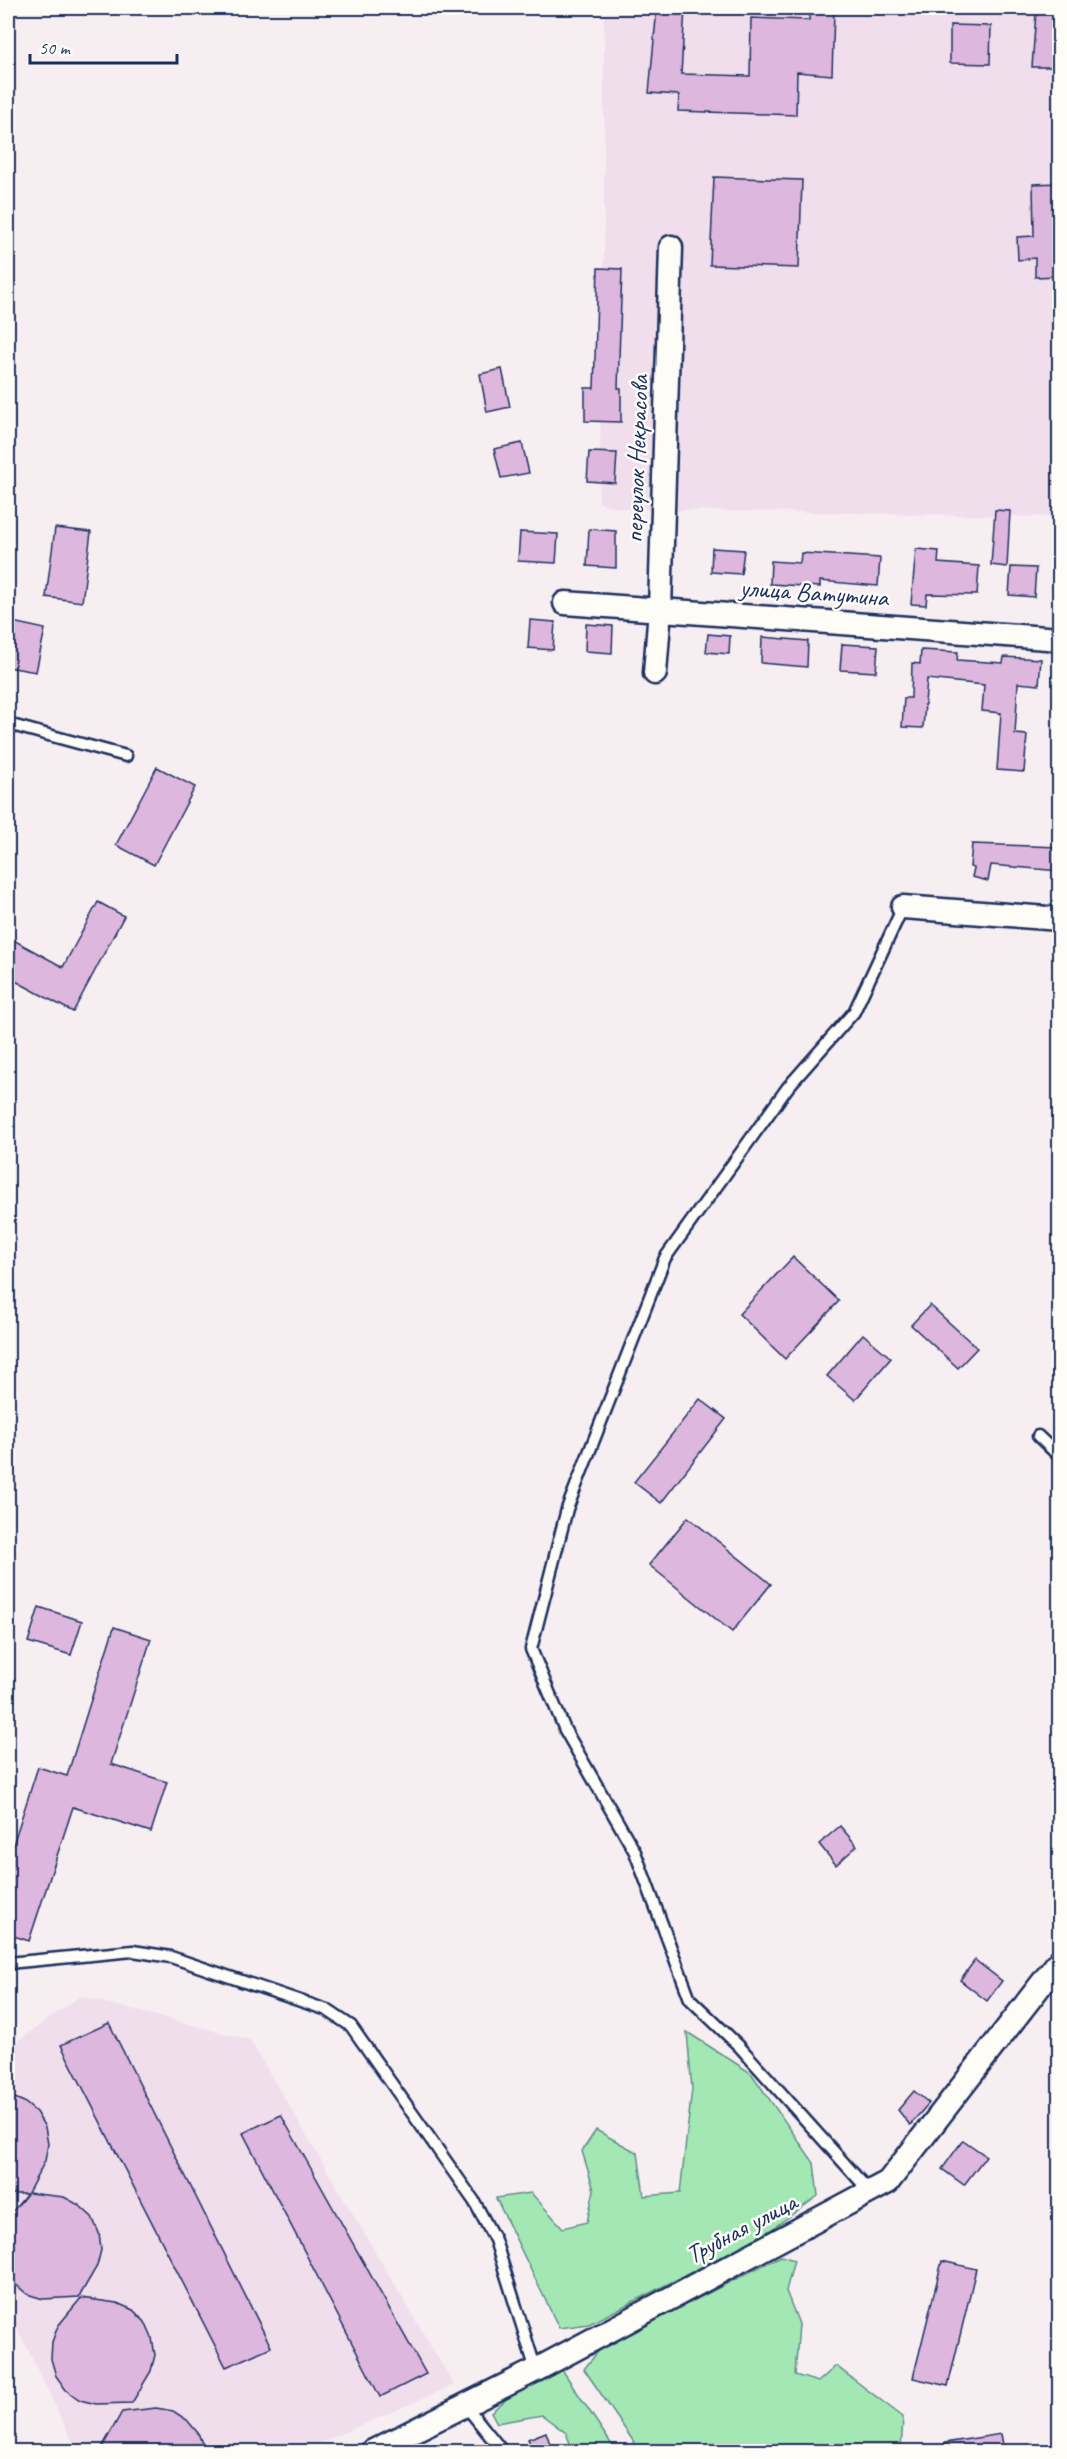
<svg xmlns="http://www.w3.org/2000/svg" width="1067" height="2459" font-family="Caveat,sans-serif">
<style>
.built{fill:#f0deec}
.green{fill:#a3e8b4;stroke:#5f8c89;stroke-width:1.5}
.building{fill:#deb7df;stroke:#1b2f5e;stroke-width:1.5}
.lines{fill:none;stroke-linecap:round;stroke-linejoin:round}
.service-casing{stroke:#1b2f5e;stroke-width:15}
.minor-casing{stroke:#1b2f5e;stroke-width:27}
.service{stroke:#fdfcf7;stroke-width:10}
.minor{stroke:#fdfcf7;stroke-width:22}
.labels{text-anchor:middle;stroke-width:5;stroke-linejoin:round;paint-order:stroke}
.street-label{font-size:26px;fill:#1b2f5e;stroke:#fdfcf7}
</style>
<rect width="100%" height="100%" fill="#f7eef2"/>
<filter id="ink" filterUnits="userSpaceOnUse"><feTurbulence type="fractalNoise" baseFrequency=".0167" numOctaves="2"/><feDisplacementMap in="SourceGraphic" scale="12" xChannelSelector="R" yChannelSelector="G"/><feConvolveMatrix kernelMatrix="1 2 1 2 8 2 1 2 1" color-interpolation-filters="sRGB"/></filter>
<g filter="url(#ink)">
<g class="built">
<path d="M651,8H1059V517L628,509L599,503L604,262V16Z"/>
<path d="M80,1996L250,2040L454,2385L301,2451H77L8,2309V2048Z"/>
</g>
<g class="green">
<path d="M687,2032L751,2073L814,2163L818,2196L762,2236L589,2324L559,2328L496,2198L531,2193L563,2228L587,2222L594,2190L582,2151L596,2130L638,2153L644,2196L680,2193L692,2089Z"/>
<path d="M781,2256L794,2260L786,2291L799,2324L795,2375L818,2382L836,2366L903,2417L901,2451H640L584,2369L601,2348Z"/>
<path d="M561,2368L616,2451H573L566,2433L542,2415L497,2423L491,2412L508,2398Z"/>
</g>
<g class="building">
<path d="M657,8H685L681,74L750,76L751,18L809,20L810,11H834L832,75L797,72L796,115L678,111L679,95L649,93Z"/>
<path d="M1036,13H1059V67H1032Z"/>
<path d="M950,25L991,26L990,64L950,63Z"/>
<path d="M714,177L802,180L799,268L710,265Z"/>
<path d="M1059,183V276L1035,277V258L1018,260L1017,237L1034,236L1033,184Z"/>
<path d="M598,268L622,269L618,388H621V422L585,421V388H594Z"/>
<path d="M502,369L510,407L487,412L480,374Z"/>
<path d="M522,443L529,473L501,478L494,449Z"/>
<path d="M589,452L617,453L615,483L587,481Z"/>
<path d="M995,510L1010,511L1007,567L991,565Z"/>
<path d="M55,528L91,532L82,602L46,597Z"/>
<path d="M589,529L616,531V568L587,566Z"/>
<path d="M520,532L558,534L556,563L518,561Z"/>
<path d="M712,548L744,550L741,574L711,572Z"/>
<path d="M916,549L939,551L938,563L979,566L977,595L927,594L926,605L911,604Z"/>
<path d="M801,553L880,558L878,586L820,581V587L770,584L771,561L800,563Z"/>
<path d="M1011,567L1036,568L1034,597L1009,595Z"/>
<path d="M530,620L555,622L553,650L528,648Z"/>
<path d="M8,621L45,629L36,672L8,667Z"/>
<path d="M586,624L613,626L612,653L585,651Z"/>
<path d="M708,634L730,636L729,654L706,652Z"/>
<path d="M762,637L808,641L807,667L761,663Z"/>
<path d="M842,644L878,646L876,672L840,670Z"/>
<path d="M921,650L958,652L957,660L1003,663L1004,657L1041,659L1039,685L1018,683L1015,734L1027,735L1024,772L997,770L1001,713L982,711L984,685L927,679L923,728L902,727L904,698H911L912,663L920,664Z"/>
<path d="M157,767L195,787L154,865L116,845Z"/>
<path d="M972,844L1059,847V871L991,865L988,881L972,877L974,868L970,867Z"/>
<path d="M98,902L124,916L73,1012L8,977V937L63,967Z"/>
<path d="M793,1257L839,1301L785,1359L739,1314Z"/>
<path d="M930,1305L977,1348L958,1368L911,1325Z"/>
<path d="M863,1334L891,1358L855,1400L827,1376Z"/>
<path d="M700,1399L726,1419L661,1503L634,1482Z"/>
<path d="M688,1517L771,1584L732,1632L649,1565Z"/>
<path d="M39,1607L82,1621L71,1655L28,1642Z"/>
<path d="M114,1627L151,1639L111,1764L167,1782L151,1832L73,1807L29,1941L8,1934V1860L38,1767L67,1776Z"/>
<path d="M840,1826L857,1846L836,1865L819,1844Z"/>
<path d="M975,1960L1002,1981L987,2001L960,1980Z"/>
<path d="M109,2023L271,2347L226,2367L61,2045Z"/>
<path d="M914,2091L929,2103L910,2125L898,2110Z"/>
<path d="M8,2095L24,2102L36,2112L45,2127L48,2144L45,2161L28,2193L64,2197L79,2205L92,2217L99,2233L101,2250L97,2266L79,2297L43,2299L27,2294L8,2278V2217L27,2194H8Z"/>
<path d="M281,2115L426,2374L380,2397L243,2133Z"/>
<path d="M963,2140L986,2156L964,2185L942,2169Z"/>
<path d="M942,2261L976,2269L948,2386L913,2378Z"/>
<path d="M81,2298L117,2303L133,2310L145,2322L152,2338L155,2355L151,2371L132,2403L96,2404L80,2400L66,2390L56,2376L51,2359L52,2342L58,2326Z"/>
<path d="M156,2408L173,2411L187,2420L198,2433L205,2451H100L122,2412Z"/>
<path d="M546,2432L551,2447L533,2451L528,2439Z"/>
<path d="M1001,2434L1004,2451H945V2443Z"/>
</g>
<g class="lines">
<defs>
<g id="service">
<path d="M8,724L126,756"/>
<path d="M1038,1436L1060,1457"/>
<path d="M8,1963L133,1951L171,1957L327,2010L351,2026L474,2201L495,2240L536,2370"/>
<path d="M870,2192L739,2046L690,1999L635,1852L565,1730L531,1649L567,1509L665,1258L788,1087L854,1012L903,907"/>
<path d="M465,2405L503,2452"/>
</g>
<g id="minor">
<path d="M565,603L1060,639"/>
<path d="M655,673L660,609L671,247"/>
<path d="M903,907L1060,919"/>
<path d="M371,2452L536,2370L888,2182L1060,1960"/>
</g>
</defs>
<use href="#service" class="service-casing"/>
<use href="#minor" class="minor-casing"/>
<use href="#service" class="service"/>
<use href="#minor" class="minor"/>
</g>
</g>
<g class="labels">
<g class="street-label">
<text transform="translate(636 459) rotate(-88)" y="9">переулок Некрасова</text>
<text transform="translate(814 592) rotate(4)" y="9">улица Ватутина</text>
<text transform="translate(741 2228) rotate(-28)" y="9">Трубная улица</text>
</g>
</g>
<rect width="1067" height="2459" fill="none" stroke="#fdfcf7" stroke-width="30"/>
<rect x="15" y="15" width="1037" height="2429" fill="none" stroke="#1b2f5e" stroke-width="2" filter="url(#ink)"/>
<path d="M30 54v9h147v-9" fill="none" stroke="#1b2f5e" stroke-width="3"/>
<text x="39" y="54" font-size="18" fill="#1b2f5e" stroke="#fdfcf7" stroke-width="4.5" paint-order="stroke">50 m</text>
</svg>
